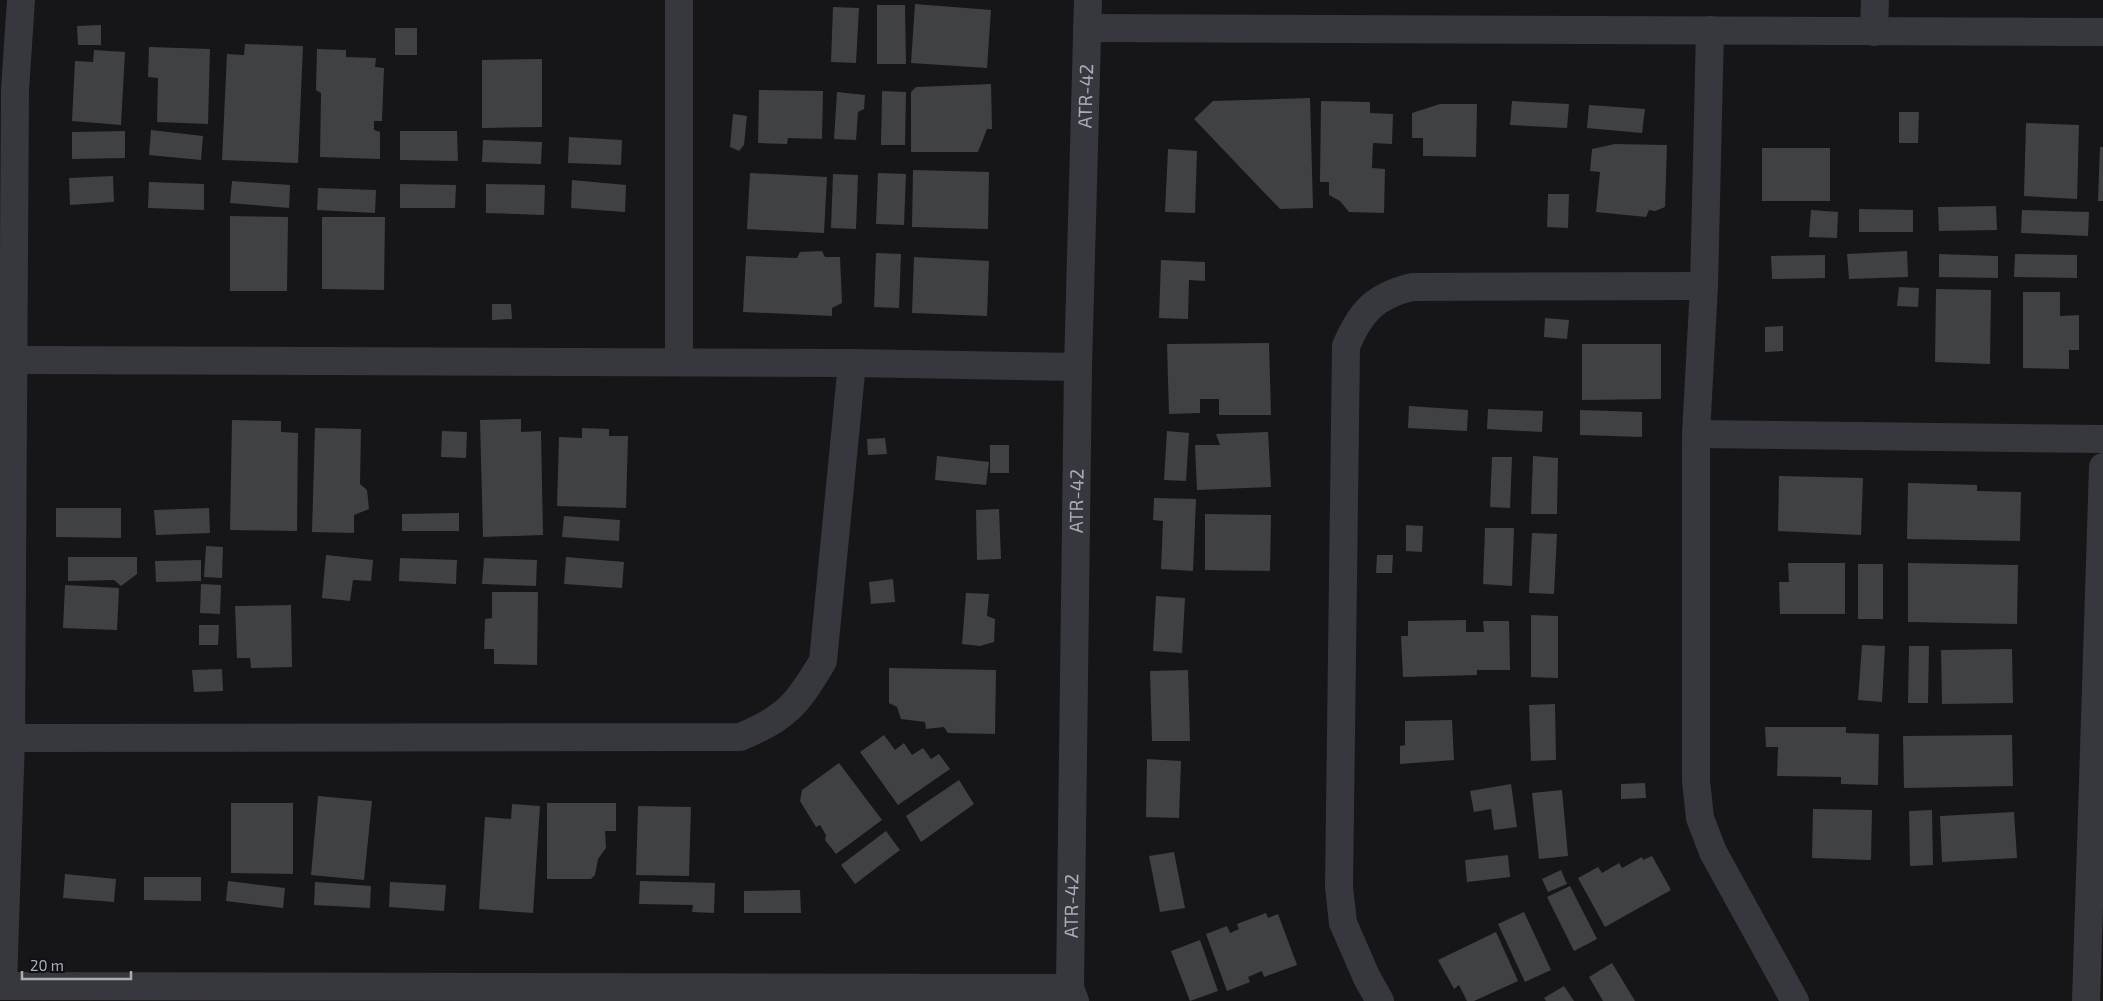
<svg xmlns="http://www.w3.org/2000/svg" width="2103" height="1001" font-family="'Exo 2',sans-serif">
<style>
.building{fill:#404145}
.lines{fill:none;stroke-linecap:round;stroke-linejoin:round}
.minor{stroke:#37383d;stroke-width:28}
.labels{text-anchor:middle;stroke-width:4.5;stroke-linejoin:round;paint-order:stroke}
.street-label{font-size:19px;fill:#a8adb8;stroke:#111113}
</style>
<rect width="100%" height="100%" fill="#161618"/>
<g class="building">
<path d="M915,4L991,10L987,68L911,63Z"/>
<path d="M877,5H905L906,64H877Z"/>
<path d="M833,7L859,8L856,63L831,62Z"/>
<path d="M101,25V45H78L77,26Z"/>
<rect x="395" y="28" width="22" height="27"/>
<path d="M245,44L303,46L298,163L222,160L227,54L244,55Z"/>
<path d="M149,47L210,49L208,124L157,122L158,78L148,77Z"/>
<path d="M317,49L346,50V57L376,58L375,67L384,68L382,121H374V130L380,132V159L320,157L321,93L316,90Z"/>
<path d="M94,50L125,52L121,125L72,121L75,61L93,62Z"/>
<path d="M542,59V127L482,128V60Z"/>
<path d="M991,84L992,129H987L978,152H911V92L916,87Z"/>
<path d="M759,90L823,91L822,139L788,138L787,144L758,143Z"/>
<path d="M882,91L906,92L905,145H881Z"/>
<path d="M837,92L865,95L864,109L858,112L856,140L834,139Z"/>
<path d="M1310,98L1313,208L1280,209L1194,119L1213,101Z"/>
<path d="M1321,101L1370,102V113L1393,114L1392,144L1373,143L1372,168L1385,169L1384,213L1349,212L1340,201L1329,195V182H1320Z"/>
<path d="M1512,101L1569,104L1567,128L1510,125Z"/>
<path d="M1440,104H1477L1476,157L1423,156V138H1412V113Z"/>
<path d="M1589,105L1645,109L1642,133L1587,128Z"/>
<path d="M1899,112H1919L1918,143H1899Z"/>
<path d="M733,114L747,116L744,145L739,151L730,147Z"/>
<path d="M2026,123L2079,125L2077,199L2024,196Z"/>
<path d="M151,130L203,136L201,160L149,155Z"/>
<path d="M125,131V158L72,159V132Z"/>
<path d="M400,131H457L458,161L400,160Z"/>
<path d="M569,137L622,140L621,165L568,163Z"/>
<path d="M483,140L542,142L541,164L482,162Z"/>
<path d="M1615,144L1667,145L1665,207L1655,211L1649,210L1646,217L1596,212L1600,172L1590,171L1592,149Z"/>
<path d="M2100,147H2103V201H2098Z"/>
<rect x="1762" y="148" width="68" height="53"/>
<path d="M1168,149L1197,151L1195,213L1165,212Z"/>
<path d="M913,170L989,172L988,229L912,227Z"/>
<path d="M750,173L827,177L824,233L747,229Z"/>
<path d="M878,173L906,174L904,225L876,224Z"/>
<path d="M833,174L858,175L856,229L831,228Z"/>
<path d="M113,176L114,202L70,205L69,178Z"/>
<path d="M572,180L626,185L625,212L571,208Z"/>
<path d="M232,181L290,185L289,208L230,203Z"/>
<path d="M149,182L204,184V210L148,208Z"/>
<path d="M400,184L456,185L455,208H400Z"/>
<path d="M486,184L545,185L544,215L486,213Z"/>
<path d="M318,188L376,190L375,213L317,210Z"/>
<path d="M1548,194H1569L1568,228L1547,227Z"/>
<path d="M1996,206L1997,230L1939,231L1938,207Z"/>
<path d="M1859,209L1913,210V232H1859Z"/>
<path d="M1811,210L1838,212L1837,238L1809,237Z"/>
<path d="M2022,210L2089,212L2088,236L2021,233Z"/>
<path d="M230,216L288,217L287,291H230Z"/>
<path d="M322,217H385L384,290L322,289Z"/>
<path d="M822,251L825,257H840L842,303L832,308V316L743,312L746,256L797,258L800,252Z"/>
<path d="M1907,251L1908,277L1849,279L1847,254Z"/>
<path d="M876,253L901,254L899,308L874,307Z"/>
<path d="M1939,254L1998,256V278L1939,277Z"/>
<path d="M2015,254L2077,255V278L2014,277Z"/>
<path d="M1825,255V278L1772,279L1771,256Z"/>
<path d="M914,257L989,261L987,316L912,313Z"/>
<path d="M1161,260L1205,262V281L1189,280L1188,319L1159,318Z"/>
<path d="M1899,287L1919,288L1918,307L1897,306Z"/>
<path d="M1936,289L1991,290L1990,364L1935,362Z"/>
<path d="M2023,292H2060V316L2079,315V350H2069V369L2023,368Z"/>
<path d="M492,304H511L512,319L492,320Z"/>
<path d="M1545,318L1569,320L1567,339L1544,337Z"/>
<path d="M1783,326V351L1765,352V327Z"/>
<path d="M1269,343L1271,415H1219V399H1200V413L1169,414L1167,344Z"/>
<path d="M1582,344H1661V399L1582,400Z"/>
<path d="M1409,406L1468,410L1467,431L1408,428Z"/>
<path d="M1488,409L1543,411L1542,432L1487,429Z"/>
<path d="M1580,410L1642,412V437L1580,435Z"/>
<path d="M521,419V432L541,431L543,535L483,537L480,420Z"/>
<path d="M232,420L281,421V432L298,433L297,531L230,530Z"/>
<path d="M315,428L361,429L360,484L367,490L369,509L354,515V533L312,532Z"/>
<path d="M582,428L609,429V436H628L626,508L557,506L559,437L582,438Z"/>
<path d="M442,431L467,432L466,458L441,457Z"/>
<path d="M1167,431L1189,433L1186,481L1164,480Z"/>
<path d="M1268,432L1271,487L1197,490L1195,445H1220L1216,434Z"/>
<path d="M885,438L887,454L868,455L867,439Z"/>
<rect x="990" y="445" width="19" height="28"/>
<path d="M937,456L989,462L986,485L935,480Z"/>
<path d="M1533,456L1558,458L1557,514H1531Z"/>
<path d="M1492,457H1512L1510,508L1490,507Z"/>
<path d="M1779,476L1863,478L1861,535L1778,531Z"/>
<path d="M1908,483L1977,485V491L2021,492L2020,541L1907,539Z"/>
<path d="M1154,498L1196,499L1193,571L1161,569L1163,521L1153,520Z"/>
<path d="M56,508H121V538L56,537Z"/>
<path d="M209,508L210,533L156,535L154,510Z"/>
<path d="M999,509L1001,559L977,560L976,510Z"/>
<path d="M459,513V531H402V514Z"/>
<path d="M1205,514L1271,515L1270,571L1205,570Z"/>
<path d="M564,516L620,520L619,541L562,537Z"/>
<path d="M1406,525L1423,526L1422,552L1406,551Z"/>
<path d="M1485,528H1514L1512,586L1483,584Z"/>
<path d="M1532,533L1557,534L1554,594L1529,593Z"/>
<path d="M206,546L223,547L222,578L204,577Z"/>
<path d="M326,555L373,560L371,581L353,580L350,601L322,598Z"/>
<path d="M1377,555H1393L1392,573H1376Z"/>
<path d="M68,557H137V574L121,586L114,580L68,581Z"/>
<path d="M566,557L624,562L622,588L564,584Z"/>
<path d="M400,558L457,560L456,584L399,581Z"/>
<path d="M484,558L537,560L536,586L482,584Z"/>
<path d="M201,560V581L156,582L155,561Z"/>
<path d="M1788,563H1845V614H1780L1779,582H1789Z"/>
<path d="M1908,563L2018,565L2017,624L1908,622Z"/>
<rect x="1858" y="564" width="25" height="55"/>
<path d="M893,579L895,602L871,604L869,582Z"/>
<path d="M201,584L221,585L220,614L200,613Z"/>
<path d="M65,585L119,588L117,630L63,628Z"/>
<path d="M492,592H538L537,665L494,664V649H484L485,619L492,618Z"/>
<path d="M966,593L989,594L987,616L995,619L994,642L980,646L962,644Z"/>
<path d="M1156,596L1185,598L1182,653L1153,651Z"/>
<path d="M291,605L292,667L251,668L250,658H237L235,606Z"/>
<path d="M1531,615L1558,616V678L1531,677Z"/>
<path d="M1466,620V632H1484L1483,621H1509L1510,670H1477V675L1403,677L1401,636H1408V621Z"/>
<path d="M199,625H219L218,645H199Z"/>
<path d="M1862,645L1885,646L1882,702L1858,700Z"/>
<path d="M1909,646H1929L1928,703H1908Z"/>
<path d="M2012,649L2013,703L1942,704L1941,650Z"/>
<path d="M889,668L996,670L995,734L948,733L944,727L926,729L925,722L901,719L897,707L889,703Z"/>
<path d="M222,669L223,691L194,692L192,670Z"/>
<path d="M1188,670L1190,741H1152L1150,671Z"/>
<path d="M1555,704L1556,760L1531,761L1529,705Z"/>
<path d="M1452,720L1454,760L1400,764V746L1405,745V721Z"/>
<path d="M1765,727H1846V733L1879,734L1878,785L1841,784V777L1777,776L1778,747H1766Z"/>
<path d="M884,735L895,750L904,743L912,755L923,748L931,759L939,754L950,769L898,805L860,752Z"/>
<path d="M2012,735L2013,786L1904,788L1903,736Z"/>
<path d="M1147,759L1181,761L1179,818L1146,817Z"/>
<path d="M839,763L882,820L836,854L825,840L826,835L820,825L816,827L800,801L802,790Z"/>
<path d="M959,780L974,804L921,842L906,816Z"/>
<path d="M1645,783L1646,798L1621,799V784Z"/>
<path d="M1511,784L1517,827L1494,830L1491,809L1474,812L1470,791Z"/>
<path d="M1562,790L1568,856L1539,859L1532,793Z"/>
<path d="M318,796L372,801L364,880L311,875Z"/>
<path d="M231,803H293V874L231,873Z"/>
<path d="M547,803H616V831H605L606,848L598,859L595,875L591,879H547Z"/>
<path d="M512,804L540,806L533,913L479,909L485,817L511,819Z"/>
<path d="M638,806L691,807L689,876L636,875Z"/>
<path d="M1813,809L1872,810L1871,860L1812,858Z"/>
<path d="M1932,810L1933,865L1910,866L1909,811Z"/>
<path d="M2014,812L2017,858L1942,862L1940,816Z"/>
<path d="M886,831L900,850L855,884L841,865Z"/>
<path d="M1174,852L1185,908L1160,912L1149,856Z"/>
<path d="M1508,855L1510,877L1467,882L1465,860Z"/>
<path d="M1652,856L1671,890L1605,927L1578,878L1598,867L1602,873L1619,863L1622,868L1642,857L1643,860Z"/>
<path d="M1561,870L1567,884L1548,892L1542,879Z"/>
<path d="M65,874L116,879L114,902L63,898Z"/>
<path d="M144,877H201V901L144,900Z"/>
<path d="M228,881L285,888L283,908L226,901Z"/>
<path d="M640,881L715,883L714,913L692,912L693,905L639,904Z"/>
<path d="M315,882L371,886L370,908L314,905Z"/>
<path d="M390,882L446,885L444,911L389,907Z"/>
<path d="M1570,886L1597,939L1574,951L1547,897Z"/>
<path d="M800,890L801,913H744V891Z"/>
<path d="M1524,912L1551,970L1525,982L1498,924Z"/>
<path d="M1266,913L1268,918L1278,914L1297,965L1264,977L1262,971L1248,977L1250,982L1227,991L1206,934L1227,926L1230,933L1239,929L1237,924Z"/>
<path d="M1496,932L1518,981L1474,1001H1467L1459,985L1454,989L1438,960Z"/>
<path d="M1200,940L1218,991L1190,1001L1171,951Z"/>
<path d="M1612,963L1635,1001H1603L1589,977Z"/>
<path d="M1564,986L1574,1001H1546L1544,998Z"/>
</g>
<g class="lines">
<g class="minor">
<path d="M1087,28L2103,32"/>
<path d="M1710,30L1704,286L1696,434V781L1700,818L1713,852L1795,1001"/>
<path d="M1874,32L1875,0"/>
<path d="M12,360L852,363L1078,367"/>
<path d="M679,362V0"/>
<path d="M1696,434L2103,439"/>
<path d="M11,738L740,737C787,718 798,703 823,661L852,363"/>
<path d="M0,986L1070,988"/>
<path d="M3,986L11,738L15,90L21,0"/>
<path id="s1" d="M1075,1001L1070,988L1078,367L1088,0"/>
<path d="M1380,1001L1367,978L1343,923L1339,887L1346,346C1361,311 1375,296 1412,287L1704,286"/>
<path d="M2086,1001L2103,467"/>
</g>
</g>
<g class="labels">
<g class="street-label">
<text dy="7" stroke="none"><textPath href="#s1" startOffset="906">ATR-42</textPath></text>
<text dy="7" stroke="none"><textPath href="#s1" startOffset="501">ATR-42</textPath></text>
<text dy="7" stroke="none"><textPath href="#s1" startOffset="96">ATR-42</textPath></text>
</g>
</g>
<path d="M22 971v8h109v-8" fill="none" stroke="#a8adb8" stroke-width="2.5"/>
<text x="30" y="971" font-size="15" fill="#a8adb8" stroke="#111113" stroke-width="4" paint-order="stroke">20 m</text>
</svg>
